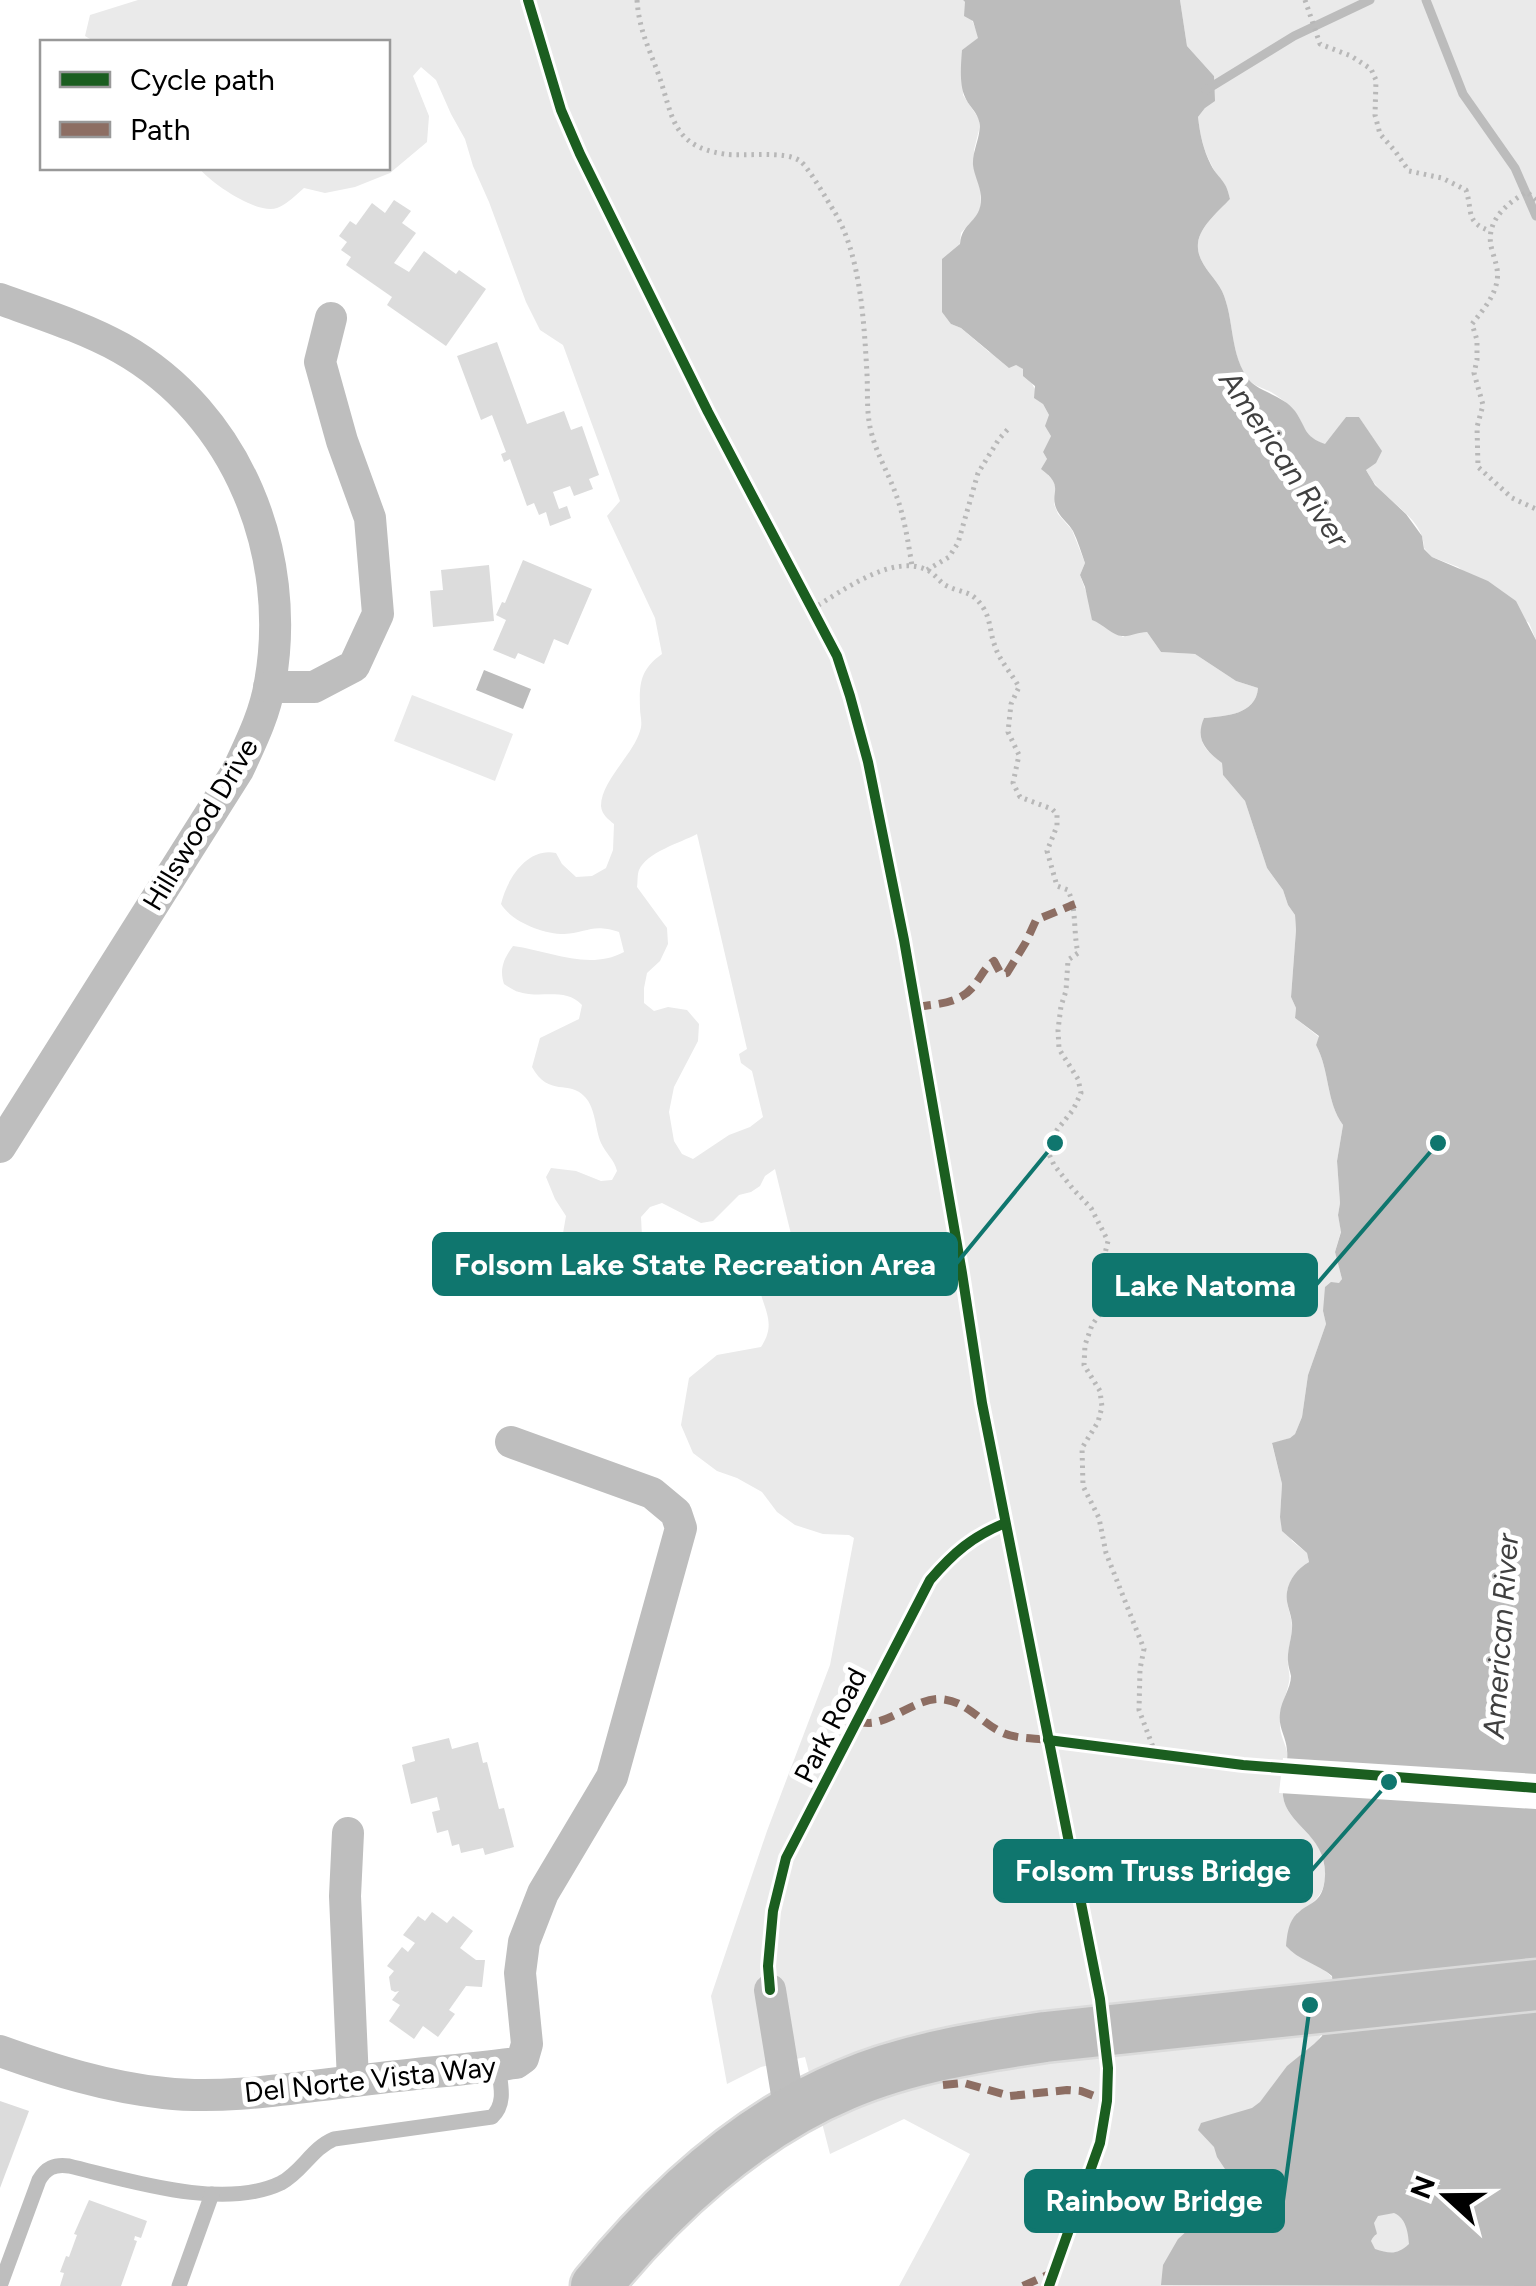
<svg xmlns="http://www.w3.org/2000/svg" width="1536" height="2286" font-family="Figtree,sans-serif">
<style>
.green{fill:#eaeaea;fill-rule:evenodd}
.water{fill:#bcbcbc;fill-rule:evenodd}
.pier{fill:#fff}
.lines{fill:none;stroke-linecap:round;stroke-linejoin:round}
.stream{stroke:#bcbcbc;stroke-width:9}
.building{fill:#dcdcdc}
.primary-casing{stroke:#dbdbdb;stroke-width:55}
.path{stroke:#b8b8b8;stroke-width:5;stroke-dasharray:2.5 5;stroke-linecap:butt}
.lane{stroke:#bebebe;stroke-width:15}
.street{stroke:#bebebe;stroke-width:32}
.primary{stroke:#bdbdbd;stroke-width:50}
.quiet{stroke:#8d6e63;stroke-width:8;stroke-dasharray:15 8;stroke-linecap:butt}
.cycleway-casing{stroke:#fff;stroke-width:16}
.cycleway{stroke:#1b5e20;stroke-width:10}
.labels{text-anchor:middle;stroke-width:10;stroke-linejoin:round;paint-order:stroke}
.street-label{font-size:28px;fill:#000;stroke:#fff}
.water-label{font-size:30px;font-style:italic;fill:#404040;stroke:#fff}
.leader{fill:none;stroke:#0f766e;stroke-width:4}
.callout-dot{fill:#0f766e;stroke:#fff;stroke-width:4}
.callout{fill:#0f766e;stroke:#0f766e;stroke-width:4}
.callout-label{font-size:30px;text-anchor:middle;font-weight:bold;fill:#fff}
</style>
<rect width="100%" height="100%" fill="#fff"/>
<g class="green">
<path d="M138,0H963L965,2L979,38L962,50L963,95L979,119V130L974,150L981,192L980,212L961,233L951,324L961,328L989,352L1024,369L1049,415L1051,436L1043,452L1047,459L1048,475L1054,482L1056,489L1054,504L1058,514L1072,530L1085,563L1080,575L1089,600L1106,625L1123,637L1137,632H1147L1161,652L1195,654L1236,681L1258,688C1256,715 1225,716 1204,718C1198,744 1202,747 1222,763L1223,775L1245,801L1267,868L1283,890L1288,905L1295,915L1296,930L1291,997L1296,1008L1295,1018L1319,1037L1316,1045C1330,1071 1326,1102 1343,1125L1337,1161L1340,1203L1338,1215L1341,1231L1335,1252L1342,1279L1323,1311L1326,1324L1308,1375L1302,1417L1295,1434L1290,1438L1272,1444L1282,1484L1280,1517L1292,1541L1307,1553L1309,1562C1298,1568 1290,1579 1287,1592C1285,1605 1293,1617 1292,1630C1291,1640 1288,1649 1288,1660C1287,1668 1291,1674 1289,1682C1286,1697 1279,1710 1280,1727C1281,1740 1289,1748 1288,1763C1287,1775 1281,1790 1284,1801C1292,1828 1324,1835 1325,1872C1326,1894 1314,1904 1297,1913L1322,1968L1332,1977C1334,2000 1330,2025 1315,2044L1536,2286H899L970,2154L904,2119L830,2154L805,2057L761,2067L727,2084L711,1996L767,1831L830,1665L854,1538L849,1535L823,1534L795,1525L777,1512L762,1492L737,1478L717,1471L693,1453L681,1425L689,1378L717,1355L761,1347C778,1322 762,1308 758,1282C775,1270 790,1279 804,1287L775,1169L765,1176L760,1186L751,1192L739,1195L713,1221L701,1223L662,1203L650,1207L641,1217L643,1256C626,1274 596,1275 572,1272L559,1256L566,1216L555,1199L546,1177L551,1168L576,1171L601,1181L612,1180L617,1171C614,1159 606,1154 601,1143C595,1129 596,1109 585,1097C569,1079 549,1098 532,1067L540,1038L579,1019L582,1005C565,987 540,999 519,992C514,991 509,987 504,984C499,969 504,958 513,946C551,951 588,971 624,952L619,932C591,923 588,933 564,934C543,934 512,922 501,904C507,879 527,847 556,853L562,864L576,877L592,876L606,868L613,850L614,824C608,819 602,815 601,806C601,781 633,755 640,731C643,723 640,716 640,708C639,682 641,669 662,654L655,618L607,516L620,501L563,345L540,330L526,302L489,202L473,166L465,139L451,114L436,80L421,67L413,76L429,116L427,142L390,173L355,187L325,193L304,188C297,194 286,205 277,208C257,215 211,183 199,168H388V42H95L85,36L90,15ZM697,834L747,1049L739,1054L741,1063L752,1071L763,1117L750,1127L729,1135L693,1159L682,1154L674,1141L669,1112L674,1087L698,1041L699,1024L687,1010L668,1007L654,1011L644,1003V988L647,973L660,961L668,944L667,928L637,887C638,881 637,875 639,870C647,852 680,843 697,834Z"/>
<path d="M1180,0H1536V640L1529,623L1458,567L1432,557L1424,548C1424,520 1391,504 1375,484C1371,480 1369,474 1366,470L1381,451L1359,417H1346L1326,445C1298,434 1307,422 1290,406C1284,401 1278,396 1271,392C1265,389 1255,386 1250,381C1229,357 1235,319 1222,291C1214,275 1196,263 1198,243C1200,226 1219,211 1230,199C1226,179 1218,180 1211,164C1203,149 1200,134 1198,117L1205,108L1214,76L1187,46Z"/>
<path d="M412,695L513,734L495,781L394,741Z"/>
</g>
<g class="water">
<path d="M963,0H1180L1187,46L1214,76L1215,101L1205,108L1198,117C1200,134 1203,149 1211,165C1219,180 1226,179 1230,199C1219,211 1200,226 1198,243C1196,263 1214,275 1222,291C1235,319 1229,356 1250,381C1260,392 1284,396 1295,411C1307,428 1303,436 1325,444L1346,417H1359L1382,451L1376,463L1366,470L1375,485L1406,514L1422,536L1424,549L1432,557L1488,581L1516,601L1536,640V2286L1161,2285L1163,2265L1178,2239L1200,2219L1218,2211L1232,2194L1233,2181L1217,2157L1214,2147L1198,2130L1201,2123L1252,2108L1260,2102L1287,2066L1314,2044L1322,2036L1334,2000L1332,1976C1318,1964 1298,1960 1286,1946C1287,1936 1288,1925 1294,1917C1308,1900 1323,1907 1325,1876C1327,1835 1286,1825 1283,1796C1282,1781 1289,1766 1287,1750C1286,1736 1278,1728 1280,1713C1281,1701 1291,1688 1291,1676C1290,1671 1288,1666 1288,1661C1287,1648 1293,1636 1292,1623C1291,1612 1285,1603 1287,1592C1289,1579 1298,1568 1309,1562L1307,1553L1282,1531L1280,1517L1282,1484L1272,1443L1290,1438L1295,1434L1302,1417L1308,1375L1326,1324L1323,1311L1325,1287L1331,1282L1339,1283L1342,1279L1335,1252L1341,1232L1338,1215L1340,1203L1337,1161L1343,1125C1326,1102 1330,1071 1316,1045L1319,1036L1295,1018L1296,1008L1291,997L1296,930L1295,915L1288,905L1283,890L1267,868L1245,801L1223,775L1222,763C1205,750 1195,739 1204,718C1225,716 1256,715 1258,688L1236,681L1195,654L1161,652L1147,632C1138,632 1130,637 1122,636C1113,636 1103,624 1092,620L1085,587L1080,575L1085,563C1081,552 1078,541 1073,531C1069,524 1062,519 1058,512C1047,493 1067,488 1041,469L1047,459L1043,452L1051,436L1045,426L1049,415L1043,404L1034,398L1035,386L1023,376V369L1016,365L1009,368L961,328L951,324L942,312V259L960,244C962,220 982,223 981,196C980,185 974,175 973,165C972,149 984,132 978,118C975,110 968,105 965,97C959,84 961,64 962,50L978,38L973,21L964,16L965,2ZM1394,2213C1406,2218 1408,2232 1409,2244C1397,2255 1390,2254 1375,2249L1371,2241C1377,2229 1379,2241 1374,2223L1378,2216Z"/>
<path d="M484,670L531,689L523,709L476,690Z"/>
</g>
<path class="pier" d="M1283,1758L1536,1774V1809L1279,1793Z"/>
<g class="lines">
<g class="stream">
<path d="M1426,0L1463,94L1515,168L1536,216"/>
<path d="M1206,90L1294,36L1370,0"/>
</g>
</g>
<g class="building">
<path d="M394,200L411,211L402,223L416,233L394,263L409,272L424,251L456,274L459,270L486,289L446,346L387,305L392,297L346,265L351,257L341,250L347,242L339,236L350,221L356,225L372,203L385,213Z"/>
<path d="M497,342L527,424L564,411L571,430L582,426L599,475L589,479L593,489L574,496L570,486L553,492L559,509L567,506L571,518L550,526L546,512L539,515L534,503L527,506L510,459L504,462L501,454L506,452L492,415L481,420L457,356Z"/>
<path d="M523,560L592,589L568,645L554,639L544,664L518,653L515,659L493,650L506,620L496,615L502,602L505,603Z"/>
<path d="M489,565L494,621L433,627L430,591L443,590L441,570Z"/>
<path d="M449,1738L452,1749L478,1742L483,1763L487,1762L499,1809L504,1808L514,1847L485,1855L483,1848L461,1853L459,1844L452,1846L448,1830L437,1833L432,1812L440,1810L437,1797L411,1804L402,1765L415,1761L412,1747Z"/>
<path d="M432,1912L447,1923L453,1916L473,1931L460,1948L476,1960H485L482,1987L466,1986L449,2010L455,2014L438,2037L423,2026L414,2039L389,2021L400,2005L392,2000L399,1991L395,1992L391,1990L389,1977L394,1971L387,1966L402,1947L408,1952L415,1943L403,1935L418,1916L425,1921Z"/>
<path d="M0,2101L29,2111L0,2188Z"/>
<path d="M89,2200L147,2221L141,2238L135,2236L134,2240L137,2241L121,2286H60L64,2273L60,2272L66,2256L69,2257L77,2235L74,2234Z"/>
</g>
<g class="lines">
<defs>
<path id="primary" d="M596,2286C662,2205 747,2126 845,2085C908,2058 978,2047 1045,2037L1536,1985"/>
</defs>
<use href="#primary" class="primary-casing"/>
<g class="path">
<path d="M637,0C639,29 648,46 658,73C673,114 670,146 724,154C743,157 785,150 800,161C808,166 828,202 834,211C861,255 864,323 867,374C868,395 866,415 872,435C877,454 888,473 895,492C904,515 908,541 912,566"/>
<path d="M1305,0L1320,44L1351,56L1371,69L1376,80L1375,115L1380,134L1395,151L1409,171L1442,178L1466,190C1473,212 1465,222 1490,231"/>
<path d="M1536,200L1527,192C1505,204 1484,223 1492,250C1495,261 1499,270 1497,281C1494,298 1482,311 1472,324L1477,340V360L1474,373L1483,405L1477,427L1478,467L1512,498L1536,509"/>
<path d="M927,570L949,557L958,543L978,473L999,439L1009,428"/>
<path d="M812,609C841,592 892,553 927,570C934,573 939,581 945,585C962,594 972,589 984,609C991,621 990,634 995,646C999,660 1012,674 1019,687L1011,704L1008,732L1019,755L1013,783L1020,797L1052,809L1057,814V826L1047,851L1057,886L1068,890C1077,910 1073,931 1078,953L1068,960L1066,991L1061,1006L1058,1030L1059,1049L1078,1079L1081,1093L1073,1110L1048,1141V1152L1054,1165L1073,1189L1091,1208L1108,1241L1103,1262L1105,1307L1092,1325L1085,1345L1084,1365L1100,1391L1102,1407L1098,1422L1082,1448L1083,1486L1099,1518L1106,1553L1144,1649L1140,1669L1139,1710L1156,1755"/>
</g>
<g class="lane">
<path d="M0,2286L39,2180C46,2168 54,2164 69,2166C128,2180 223,2211 281,2183C302,2172 312,2148 334,2139L492,2117C507,2103 500,2083 498,2065"/>
<path d="M179,2286L212,2194"/>
</g>
<g class="street">
<path d="M0,299C41,314 83,327 121,348C238,414 293,554 270,683C265,714 251,742 238,770L0,1147"/>
<path d="M269,687H314L354,666L378,614L370,518L342,441L320,362L331,318"/>
<path d="M348,1833L345,1896L353,2081"/>
<path d="M770,1990L790,2113"/>
<path d="M0,2051C53,2070 107,2087 164,2093C227,2100 292,2088 355,2081C408,2074 462,2070 516,2063L523,2058L527,2044L520,1973L524,1942L543,1893L612,1777L681,1528L676,1513L652,1493L511,1442"/>
</g>
<use href="#primary" class="primary"/>
<g class="quiet">
<path d="M916,1007C936,1004 958,1004 972,988C981,978 983,969 994,961L1001,974L1007,973L1026,942L1036,920L1075,904"/>
<path d="M857,1721C884,1731 911,1699 939,1699C966,1700 979,1721 1001,1732C1015,1739 1033,1738 1048,1740"/>
<path d="M943,2085L964,2083L1010,2096L1067,2090L1081,2091L1107,2101"/>
<path d="M1023,2286L1054,2272"/>
</g>
<defs>
<g id="cycleway">
<path d="M528,0L561,110L580,154L708,412L837,656L850,696L868,762L904,940L962,1273L982,1403L1100,1999L1108,2068L1107,2101L1100,2143L1049,2286"/>
<path d="M1048,1740L1243,1765L1536,1788"/>
<path d="M770,1990L768,1966L773,1911L786,1858L930,1580C954,1552 972,1537 1005,1523"/>
</g>
</defs>
<use href="#cycleway" class="cycleway-casing"/>
<use href="#cycleway" class="cycleway"/>
</g>
<g class="labels">
<g class="street-label">
<text transform="translate(200 824) rotate(-59)" y="10">Hillswood Drive</text>
<text transform="translate(830 1725) rotate(-63)" y="10">Park Road</text>
<text transform="translate(370 2079) rotate(-6)" y="10">Del Norte Vista Way</text>
</g>
<g class="water-label">
<text transform="translate(1284 459) rotate(56)" y="10">American River</text>
<text transform="translate(1501 1636) rotate(-86)" y="10">American River</text>
</g>
</g>
<path class="leader" d="M1055 1143L956 1264M1438 1143L1316 1285M1389 1782L1311 1871M1310 2005L1283 2201"/>
<g class="callout-dot">
<circle cx="1055" cy="1143" r="10"/>
<circle cx="1438" cy="1143" r="10"/>
<circle cx="1389" cy="1782" r="10"/>
<circle cx="1310" cy="2005" r="10"/>
</g>
<g class="callout">
<rect x="434" y="1234" width="522" height="60" rx="10"/>
<rect x="1094" y="1255" width="222" height="60" rx="10"/>
<rect x="995" y="1841" width="316" height="60" rx="10"/>
<rect x="1026" y="2171" width="257" height="60" rx="10"/>
</g>
<g class="callout-label">
<text x="695" y="1275">Folsom Lake State Recreation Area</text>
<text x="1205" y="1296">Lake Natoma</text>
<text x="1153" y="1881">Folsom Truss Bridge</text>
<text x="1154" y="2211">Rainbow Bridge</text>
</g>
<rect x="40" y="40" width="350" height="130" fill="#ffffff" stroke="#999999" stroke-width="2.5"/>
<rect x="60" y="72" width="50" height="15" fill="#1b5e20" stroke="#999999" stroke-width="2.5"/>
<text x="130" y="90" font-size="30" fill="#000000">Cycle path</text>
<rect x="60" y="122" width="50" height="15" fill="#8d6e63" stroke="#999999" stroke-width="2.5"/>
<text x="130" y="140" font-size="30" fill="#000000">Path</text>
<g transform="translate(1446 2196) rotate(291)" stroke="#ffffff" stroke-width="8" paint-order="stroke">
<path d="M0-8L18 38L0 25L-18 38Z" fill="#000000"/>
<text y="-15" font-size="28" font-weight="bold" text-anchor="middle" fill="#000000">N</text>
</g>
</svg>
